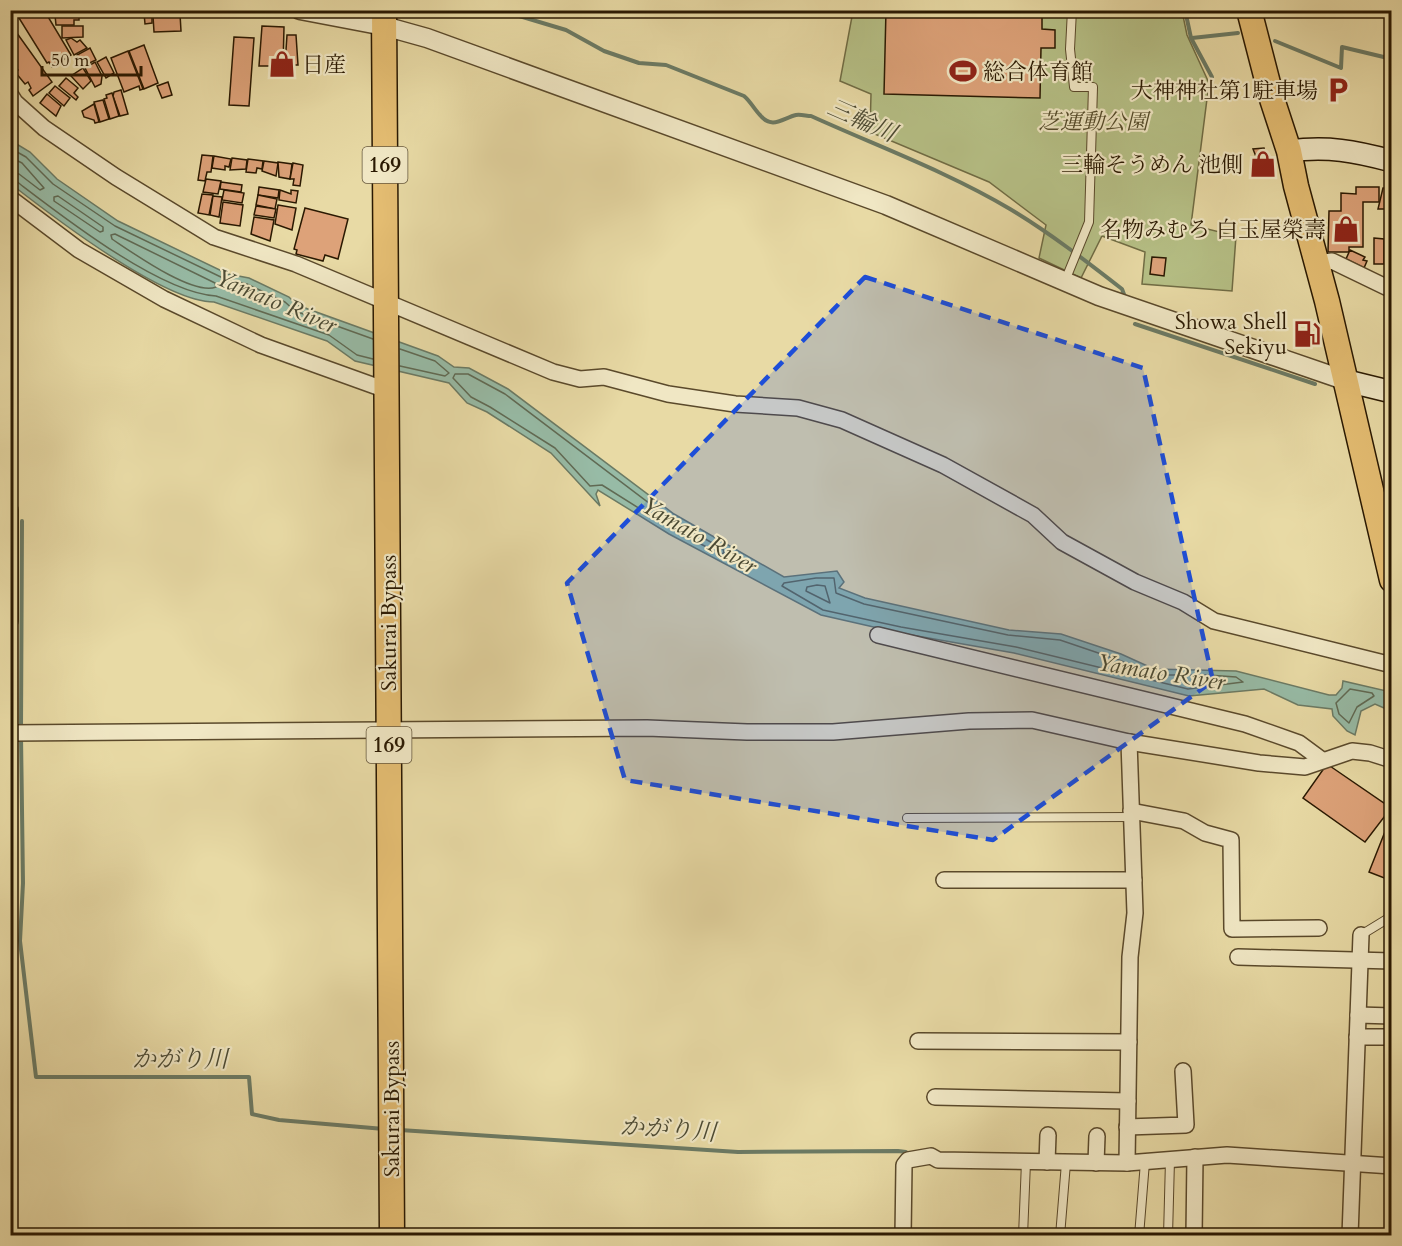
<svg xmlns="http://www.w3.org/2000/svg" width="1402" height="1246" font-family="Cardo,'Noto Serif JP',serif">
<style>
.green{fill:#b6c086;stroke:#706c44;stroke-width:1.5}
.water{fill:#97bba6;stroke:#6b7a64;stroke-width:1.5}
.lines{fill:none;stroke-linecap:round;stroke-linejoin:round}
.shore{stroke:#606a54;stroke-width:1.5}
.stream{stroke:#6b7a64;stroke-width:4}
.building{fill:#dda279;stroke:#2a1902;stroke-width:1.5}
.service-casing{stroke:#5a492b;stroke-width:10}
.minor-casing{stroke:#5a492b;stroke-width:18}
.tertiary-casing{stroke:#5a492b;stroke-width:21}
.secondary-casing{stroke:#2a1902;stroke-width:24}
.trunk-casing{stroke:#2a1902;stroke-width:27}
.service{stroke:#f0e7c4;stroke-width:8}
.minor{stroke:#f0e7c4;stroke-width:15}
.tertiary{stroke:#f0e7c4;stroke-width:18}
.secondary{stroke:#f0e7c4;stroke-width:21}
.trunk{stroke:#e4bd72;stroke-width:24}
.marked{fill:#1d4ed8;fill-opacity:0.2;stroke:#1d4ed8;stroke-width:4.5;stroke-dasharray:12 8;stroke-linejoin:round}
.labels{text-anchor:middle;stroke-width:4.5;stroke-linejoin:round;paint-order:stroke}
.shield{fill:#f0e7c4;stroke:#65573c;stroke-width:1.5}
.shield-label{font-size:21px;font-weight:bold;fill:#2a1902}
.poi-label{font-size:22px;fill:#2a1902;stroke:#f0e7c4;text-anchor:end}
.park-label{font-size:22px;font-style:italic;fill:#544b2a;stroke:#f0e7c4}
.street-label{font-size:22px;fill:#2a1902;stroke:#f0e7c4}
.water-label{font-size:24px;font-style:italic;fill:#4b4a33;stroke:#f0e7c4}
</style>
<rect width="100%" height="100%" fill="#e8daa5"/>
<filter id="stains"><feTurbulence type="fractalNoise" baseFrequency=".00333" numOctaves="4"/><feColorMatrix values="0 0 0 0 .2 0 0 0 0 .09 0 0 0 0 .02 0 0 0 .5 -.17"/></filter>
<radialGradient id="worn" r=".72"><stop offset=".6" stop-color="#630" stop-opacity="0"/><stop offset="1" stop-color="#630" stop-opacity=".3"/></radialGradient>
<path class="green" d="M853,11H1182L1187,35L1209,83L1191,225L1236,236L1232,291L1142,284L1145,252L1102,236L1081,278L1039,258L1046,225L989,182L870,132L871,94L840,81Z"/>
<path class="water" d="M10,140L30,152L57,179L118,221L228,274L249,278L289,297L297,305L438,356L454,367L469,368L508,389L674,514L784,577L837,571L844,582L839,588L865,598L1009,630L1061,634L1121,654L1154,669L1236,671L1329,695H1336L1342,688L1343,681L1391,692V711L1375,704L1361,711L1355,735L1347,731L1333,716L1332,709L1298,705L1264,689L1189,696L1014,653L900,633L821,615L669,534L598,490L596,494L600,506L551,453L487,412L467,403L449,383L355,361L327,341L214,302C164,302 52,216 11,184Z"/>
<g class="lines">
<g class="shore">
<path d="M10,148L26,157L53,184L115,226L225,279L247,284L285,302L295,311L373,339"/>
<path d="M10,157L22,163L44,188L40,190L19,174L10,172"/>
<path d="M10,179L16,181C62,216 160,293 216,296L329,335L357,355L373,359"/>
<path d="M58,196L103,227V231L100,232L54,201V197Z"/>
<path d="M115,234L215,283L216,287C193,296 133,253 112,239L111,235Z"/>
<path d="M400,349L435,361L449,373L445,376L400,366"/>
<path d="M455,374H468L505,394L670,519L723,549L724,553L720,554L672,529L602,485L590,486L555,448L490,407L471,397L453,378Z"/>
<path d="M816,578H834L836,593L864,604L1008,635L1060,640L1119,660L1152,675H1208L1236,677L1243,682L1188,689L1016,647L901,627L823,610L782,586L784,583Z"/>
<path d="M817,585L825,586L830,603L806,591L807,587Z"/>
<path d="M1350,689L1372,693L1374,696L1357,707L1349,723L1339,714L1336,703Z"/>
</g>
<g class="stream">
<path d="M499,10L566,30L604,51L639,63L666,65L744,96C751,102 754,109 760,115C772,130 783,118 796,115C800,114 807,116 811,116C877,146 948,172 1010,209C1050,233 1086,261 1122,289L1125,297"/>
<path d="M1185,10L1191,38L1212,77"/>
<path d="M1192,38L1238,33"/>
<path d="M1275,41L1341,68L1342,47L1392,59"/>
<path d="M1135,324L1315,384"/>
<path d="M21,728L22,521"/>
<path d="M21,736L23,883L20,941L36,1077H249L252,1114L279,1120L384,1129"/>
<path d="M400,1130L738,1152L898,1151L906,1152L907,1157"/>
</g>
</g>
<g class="building">
<path d="M14,10H44L71,55L52,67L49,62L47,63Z"/>
<rect x="63" y="10" width="19" height="2"/>
<path d="M134,10H152V23L145,24L144,13H134Z"/>
<path d="M886,10H1042V29L1055,30V48H1041L1040,98L884,94Z"/>
<path d="M180,14L181,31L154,32L153,16Z"/>
<path d="M55,15H79V20H74V25H56Z"/>
<path d="M62,26H83V37L62,38Z"/>
<path d="M262,26L284,27L283,66H259Z"/>
<path d="M14,29L52,82L33,96L29,90L31,88L28,82L25,84L15,72L18,70L10,64V32Z"/>
<path d="M287,35H296L298,65H285Z"/>
<path d="M234,37L254,38L249,106L229,105Z"/>
<path d="M71,38L77,42L80,40L87,48L74,55L66,40Z"/>
<path d="M144,45L158,83L144,89L129,51Z"/>
<path d="M90,48L96,60L83,66L77,55Z"/>
<path d="M128,51L143,89L140,90L139,86L124,92L111,58Z"/>
<path d="M106,57L114,73L106,78L97,62Z"/>
<path d="M95,62L102,76L101,84L95,87L85,68Z"/>
<path d="M83,68L91,81L83,89L71,76Z"/>
<path d="M66,78L78,88L74,93L78,97L76,100L59,86Z"/>
<path d="M168,82L172,95L162,98L157,86Z"/>
<path d="M55,86L70,98L64,106L49,93Z"/>
<path d="M121,90L128,114L120,116L113,96L114,92Z"/>
<path d="M112,93L119,116L110,119L104,99L107,98L106,95Z"/>
<path d="M47,94L61,106L56,116L40,103Z"/>
<path d="M103,100L109,119L100,122L94,102Z"/>
<path d="M94,104L99,122L95,123L94,120L84,117L82,111Z"/>
<path d="M1264,148L1267,172H1262L1253,149Z"/>
<path d="M202,155L213,156L211,172H207L205,181L198,180Z"/>
<path d="M214,156L231,159L229,167L225,166V170L212,168Z"/>
<path d="M232,158L247,160L246,169L230,170Z"/>
<path d="M248,159L263,161L262,169L257,168L256,173L246,172Z"/>
<path d="M264,161L278,163L276,176L262,171Z"/>
<path d="M278,162L292,164L290,179L279,177Z"/>
<path d="M293,163L303,165L300,186L293,185L294,179H290Z"/>
<path d="M206,179L221,181L218,194L203,192Z"/>
<path d="M221,182L242,185L241,192L220,189Z"/>
<path d="M259,187L279,190L278,198L258,195Z"/>
<path d="M1356,187H1379V202H1363V247H1349V252H1328L1329,211H1341V193L1356,194Z"/>
<path d="M1383,188H1388V209H1378Z"/>
<path d="M224,190L244,193L242,203L222,200Z"/>
<path d="M280,190L291,194V190L298,191L296,203L279,200Z"/>
<path d="M202,194L213,195L209,215L198,213Z"/>
<path d="M258,195L277,199L275,209L256,205Z"/>
<path d="M213,196L222,197L219,217L210,215Z"/>
<path d="M223,202L243,205L240,226L220,223Z"/>
<path d="M278,205L296,208L292,230L275,224Z"/>
<path d="M256,206L276,209L274,218L254,215Z"/>
<path d="M305,208L348,219L338,259L325,255L323,261L296,254L297,250L294,249Z"/>
<path d="M254,217L274,220L270,241L251,234Z"/>
<path d="M1374,238L1384,239V264H1374Z"/>
<path d="M1350,250L1365,257L1363,260L1367,261L1364,268L1346,259Z"/>
<path d="M1152,257L1166,258L1164,276L1150,274Z"/>
<path d="M1327,764L1391,808L1365,842L1303,798Z"/>
<path d="M1390,819H1392V881L1369,872Z"/>
</g>
<g class="lines">
<defs>
<g id="service">
<path d="M1065,281L1089,222L1093,87H1074L1070,49L1072,10"/>
<path d="M907,818L1132,817"/>
<path d="M1361,935L1392,916"/>
<path d="M1023,1236L1026,1162"/>
<path d="M1060,1236L1066,1163"/>
<path d="M1139,1236L1145,1162"/>
<path d="M1168,1236L1170,1160"/>
</g>
<g id="minor">
<path d="M10,94L15,102L44,128L116,177L214,237L296,264L553,372L580,379L604,377L668,394L735,404L798,408L842,420L943,465L1033,515L1062,542L1135,582L1183,602L1214,621L1392,665"/>
<path d="M10,198L79,250L164,299L261,345L386,390"/>
<path d="M1317,263L1332,261L1392,290"/>
<path d="M10,510V621"/>
<path d="M878,635L1245,724L1299,743L1322,760"/>
<path d="M10,733L647,728L747,732H833L969,721L1032,720L1129,742L1259,763L1305,767L1352,751L1370,753L1392,760"/>
<path d="M1131,811L1184,821L1205,833L1231,840L1232,929L1319,928"/>
<path d="M944,880H1134"/>
<path d="M1238,957L1392,961"/>
<path d="M1358,1015L1392,1016"/>
<path d="M1357,1037H1384"/>
<path d="M918,1041L1129,1042"/>
<path d="M935,1097L1128,1101"/>
<path d="M1127,1127L1186,1125L1183,1071"/>
<path d="M1047,1162L1048,1135"/>
<path d="M1096,1163L1097,1136"/>
<path d="M1127,1163L1130,957L1135,913L1129,742"/>
<path d="M903,1236L904,1165L908,1160L931,1156L938,1160L1127,1163L1227,1155L1392,1166"/>
<path d="M1194,1236L1195,1157"/>
<path d="M1350,1236L1361,935"/>
</g>
<path id="tertiary" d="M300,10L384,26L427,38L886,205L1099,296L1347,381"/>
<g id="secondary">
<path d="M1289,151C1328,146 1354,151 1392,161"/>
<path d="M1347,381L1392,392"/>
</g>
<g id="trunk">
<path d="M384,10L392,1236"/>
<path d="M1249,10L1272,99L1289,151L1296,186L1327,301L1392,580"/>
</g>
</defs>
<use href="#service" class="service-casing"/>
<use href="#minor" class="minor-casing"/>
<use href="#tertiary" class="tertiary-casing"/>
<use href="#secondary" class="secondary-casing"/>
<use href="#trunk" class="trunk-casing"/>
<use href="#service" class="service"/>
<use href="#minor" class="minor"/>
<use href="#tertiary" class="tertiary"/>
<use href="#secondary" class="secondary"/>
<use href="#trunk" class="trunk"/>
</g>
<path class="marked" d="M865,277L1143,368L1213,681L993,840L625,780L567,583Z"/>
<defs>
<symbol id="shop-bare" viewBox="-9 -9 18 18"><path d="M-5-2.5h2.3a2.7 3.5 0 0 1 5.4 0H5L5.5 6h-11ZM-1.5-2.5h3a1.5 2.3 0 0 0-3 0Z" fill="#8f2418" stroke="#f0e7c4" stroke-width="2.5" paint-order="stroke"/></symbol>
<symbol id="stadium-bare" viewBox="-9 -9 18 18"><path d="M0-5a6.5 5 0 1 0 0 10a6.5 5 0 1 0 0-10ZM-3.5-1.8h7v3.6h-7Z" fill="#8f2418" stroke="#f0e7c4" stroke-width="2.5" paint-order="stroke"/></symbol>
<symbol id="parking-bare" viewBox="-9 -9 18 18"><path d="M-3.5-5.5H1a3.5 3.5 0 0 1 0 7H-1V5.5H-3.5ZM-1-3.4V-.6H.8a1.4 1.4 0 0 0 0-2.8Z" fill="#8f2418" stroke="#f0e7c4" stroke-width="2.5" paint-order="stroke"/></symbol>
<symbol id="fuel-bare" viewBox="-9 -9 18 18"><path d="M-5.5-6h7V0h2V4h1.3V-2.5L3-4.5l.8-.8L6-3V5H2.5V1h-1V6h-7ZM-4.2-4.7v3.2H.2V-4.7Z" fill="#8f2418" stroke="#f0e7c4" stroke-width="2.5" paint-order="stroke"/></symbol>
</defs>
<g fill-rule="evenodd">
<use href="#shop-bare" x="263" y="45" width="38" height="38"/>
<use href="#stadium-bare" x="944" y="52" width="38" height="38"/>
<use href="#parking-bare" x="1319" y="71" width="38" height="38"/>
<use href="#shop-bare" x="1244" y="145" width="38" height="38"/>
<use href="#shop-bare" x="1327" y="210" width="38" height="38"/>
<use href="#fuel-bare" x="1288" y="315" width="38" height="38"/>
</g>
<g class="labels">
<g class="shield">
<rect x="362.5" y="147" width="45" height="36" rx="4.5"/>
<rect x="366.5" y="727" width="45" height="36" rx="4.5"/>
</g>
<g class="shield-label">
<text x="385" y="172">169</text>
<text x="389" y="752">169</text>
</g>
<g class="poi-label">
<text x="302" y="72" text-anchor="start">日産</text>
<text x="983" y="79" text-anchor="start">総合体育館</text>
<text x="1318" y="98">大神神社第1駐車場</text>
<text x="1243" y="172">三輪そうめん 池側</text>
<text x="1326" y="237">名物みむろ 白玉屋榮壽</text>
<text x="1287" y="329">Showa Shell<tspan x="1287" dy="25">Sekiyu</tspan></text>
</g>
<g class="park-label">
<text x="1093" y="129">芝運動公園</text>
</g>
<g class="street-label">
<text transform="translate(388 623) rotate(-90)" y="8">Sakurai Bypass</text>
<text transform="translate(391 1109) rotate(-90)" y="8">Sakurai Bypass</text>
</g>
<g class="water-label">
<text transform="translate(862 120) rotate(24)" y="8">三輪川</text>
<text transform="translate(276 301) rotate(23)" y="8">Yamato River</text>
<text transform="translate(699 535) rotate(30)" y="8">Yamato River</text>
<text transform="translate(1161 672) rotate(9)" y="8">Yamato River</text>
<text x="180" y="1067">かがり川</text>
<text transform="translate(668 1129) rotate(4)" y="8">かがり川</text>
</g>
</g>
<rect width="1402" height="1246" fill="none" stroke="#e8daa5" stroke-width="36"/>
<rect x="12" y="12" width="1378" height="1222" fill="none" stroke="#2a1902" stroke-width="3"/>
<rect x="18" y="18" width="1366" height="1210" fill="none" stroke="#2a1902" stroke-width="1.5"/>
<path d="M42 66v9h99v-9" fill="none" stroke="#2a1902" stroke-width="3"/>
<text x="51" y="66" font-size="18" fill="#2a1902" stroke="#f0e7c4" stroke-width="4.5" paint-order="stroke">50 m</text>
<rect width="100%" height="100%" filter="url(#stains)"/>
<rect width="100%" height="100%" fill="url(#worn)"/>
</svg>
